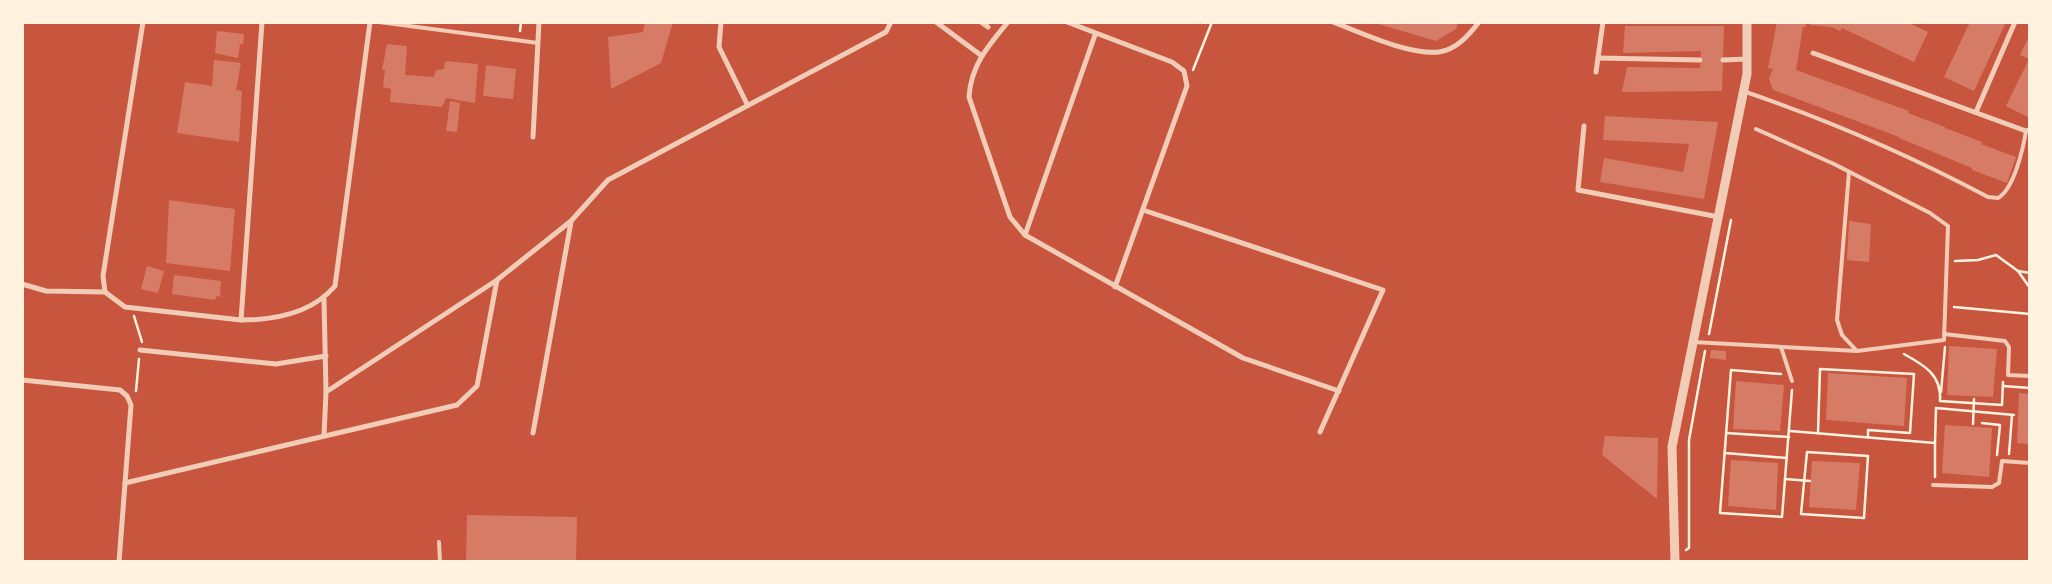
<svg xmlns="http://www.w3.org/2000/svg" width="2052" height="584" font-family="'DM Sans',sans-serif">
<style>
.building{fill:#d67c66}
.lines{fill:none;stroke-linecap:round;stroke-linejoin:round}
.path{stroke:#fff3e0;stroke-width:2.5}
.service{stroke:#f1ccb7;stroke-width:4}
.minor{stroke:#f1ccb7;stroke-width:5}
.tertiary{stroke:#f1ccb7;stroke-width:9}
</style>
<rect width="100%" height="100%" fill="#c8553d"/>
<g class="building">
<path d="M645,22H673L661,63L611,89L608,37L643,32Z"/>
<path d="M1458,22L1456,29L1436,41L1375,23Z"/>
<path d="M1777,22H1806V27H1803L1796,70L1909,111L1908,113L1945,127V128L1982,142L1981,144L2016,157L2007,183L1972,170V168L1899,138V137L1773,90L1769,79L1773,69L1768,68Z"/>
<path d="M1810,22H1907L1928,32L1914,62L1842,28L1840,31L1832,27L1810,25Z"/>
<path d="M1970,22H2006L1974,91L1944,77Z"/>
<path d="M1625,26H1724L1722,91L1622,92L1627,67L1700,68L1701,51L1623,53Z"/>
<path d="M217,31L244,34L243,44H240L238,58L215,53Z"/>
<path d="M2030,34V118L2006,106L2029,59L2020,55Z"/>
<path d="M387,44L407,46L405,75L434,77L436,70L444,69L445,61L478,64L475,103L446,98L442,107L390,102L391,89L383,87L385,70H382Z"/>
<path d="M214,60L241,63L236,90L242,91L239,142L177,133L185,82L212,86Z"/>
<path d="M486,65L516,69L513,99L483,96Z"/>
<path d="M450,101L460,103L457,132L446,131Z"/>
<path d="M1605,116L1718,122L1704,199L1600,182L1604,158L1683,172L1689,144L1603,140Z"/>
<path d="M169,200L235,209L230,271L166,263Z"/>
<path d="M1849,221L1871,224L1869,262L1847,260Z"/>
<path d="M147,266L164,271L158,293L141,289Z"/>
<path d="M174,275L221,281L220,297L216,296L215,300L172,294Z"/>
<path d="M1949,346L1997,349L1993,397L1947,395Z"/>
<path d="M1711,350L1726,351V360L1710,358Z"/>
<path d="M1828,373L1907,378L1904,426L1826,420Z"/>
<path d="M1736,381L1784,385L1780,431L1733,429Z"/>
<path d="M2019,393L2030,394V444L2017,443Z"/>
<path d="M1945,425L1992,428L1989,477L1942,473Z"/>
<path d="M1605,436L1658,438L1657,499L1602,455Z"/>
<path d="M1731,460L1778,463L1776,510L1728,506Z"/>
<path d="M1812,461L1860,463L1856,510L1809,507Z"/>
<path d="M467,515L577,517L576,562H466Z"/>
</g>
<g class="lines">
<g class="path">
<path d="M520,31L521,22"/>
<path d="M1193,70L1212,22"/>
<path d="M1955,261L1978,260L1996,255L2018,271L2030,288"/>
<path d="M2018,271L2030,273"/>
<path d="M1954,307L2030,314"/>
<path d="M134,316L142,342"/>
<path d="M1709,334L1731,220"/>
<path d="M1904,354C1924,365 1942,375 1940,401L2002,405L2003,382"/>
<path d="M1781,374L1731,370L1720,513L1782,517L1792,390"/>
<path d="M2003,386L2030,388"/>
<path d="M136,391L139,359"/>
<path d="M1941,392L1945,347"/>
<path d="M1982,423L2000,425L1997,455"/>
<path d="M1973,424L1974,399"/>
<path d="M1790,431L1935,443L1936,408L2014,415"/>
<path d="M1726,433L1789,437"/>
<path d="M1818,433L1820,369L1914,374L1910,433L1868,430V437"/>
<path d="M1935,443V477"/>
<path d="M1807,452L1868,456L1864,518L1801,514Z"/>
<path d="M1725,453L1787,458"/>
<path d="M2009,454L2012,415"/>
<path d="M1785,479L1810,481"/>
<path d="M1686,550L1689,548V440L1705,351"/>
</g>
<g class="service">
<path d="M379,22L538,43"/>
<path d="M1743,91C1828,120 1909,155 1988,197L1998,198C2014,189 2023,149 2026,131"/>
<path d="M1849,172L1837,320L1842,335L1857,351"/>
<path d="M1944,334L2005,341L2009,347L2008,375L2030,376"/>
<path d="M1693,342L1857,351L1944,340L1948,226L1930,213L1834,164L1756,129"/>
<path d="M1781,347L1792,381"/>
<path d="M1933,485L1992,487L1999,483L2002,461L2030,463"/>
<path d="M439,542L440,562"/>
</g>
<g class="minor">
<path d="M721,22L719,47L747,104"/>
<path d="M936,22L982,56"/>
<path d="M981,22L988,27"/>
<path d="M1008,22C988,46 971,65 969,97L1010,217L1025,235L1243,358L1339,391"/>
<path d="M1067,22L1172,62L1184,71L1187,86L1115,287"/>
<path d="M1333,22C1362,33 1408,55 1439,52C1456,50 1469,35 1479,22"/>
<path d="M1813,53L2026,131L2030,130"/>
<path d="M1598,58L1700,60"/>
<path d="M1723,60L1747,59"/>
<path d="M1596,72L1603,22"/>
<path d="M1976,112L2015,22"/>
<path d="M1584,126L1578,190L1719,217"/>
<path d="M533,137L539,22"/>
<path d="M1143,210L1383,290L1320,432"/>
<path d="M1025,235L1095,35"/>
<path d="M22,284L46,291L105,292"/>
<path d="M105,292L125,307L241,320C275,320 312,313 335,286L370,22"/>
<path d="M105,292L103,276L143,22"/>
<path d="M241,320L262,22"/>
<path d="M140,350L276,364L326,356"/>
<path d="M22,380L120,390L127,396L131,405L119,562"/>
<path d="M326,392L497,280L571,221L608,180L886,32L891,22"/>
<path d="M533,433L571,222"/>
<path d="M324,436L326,392L324,299"/>
<path d="M125,483L457,405L477,386L497,280"/>
</g>
<path class="tertiary" d="M1675,562L1672,447L1747,74V22"/>
</g>
<rect width="2052" height="584" fill="none" stroke="#fff3e0" stroke-width="48"/>
</svg>
